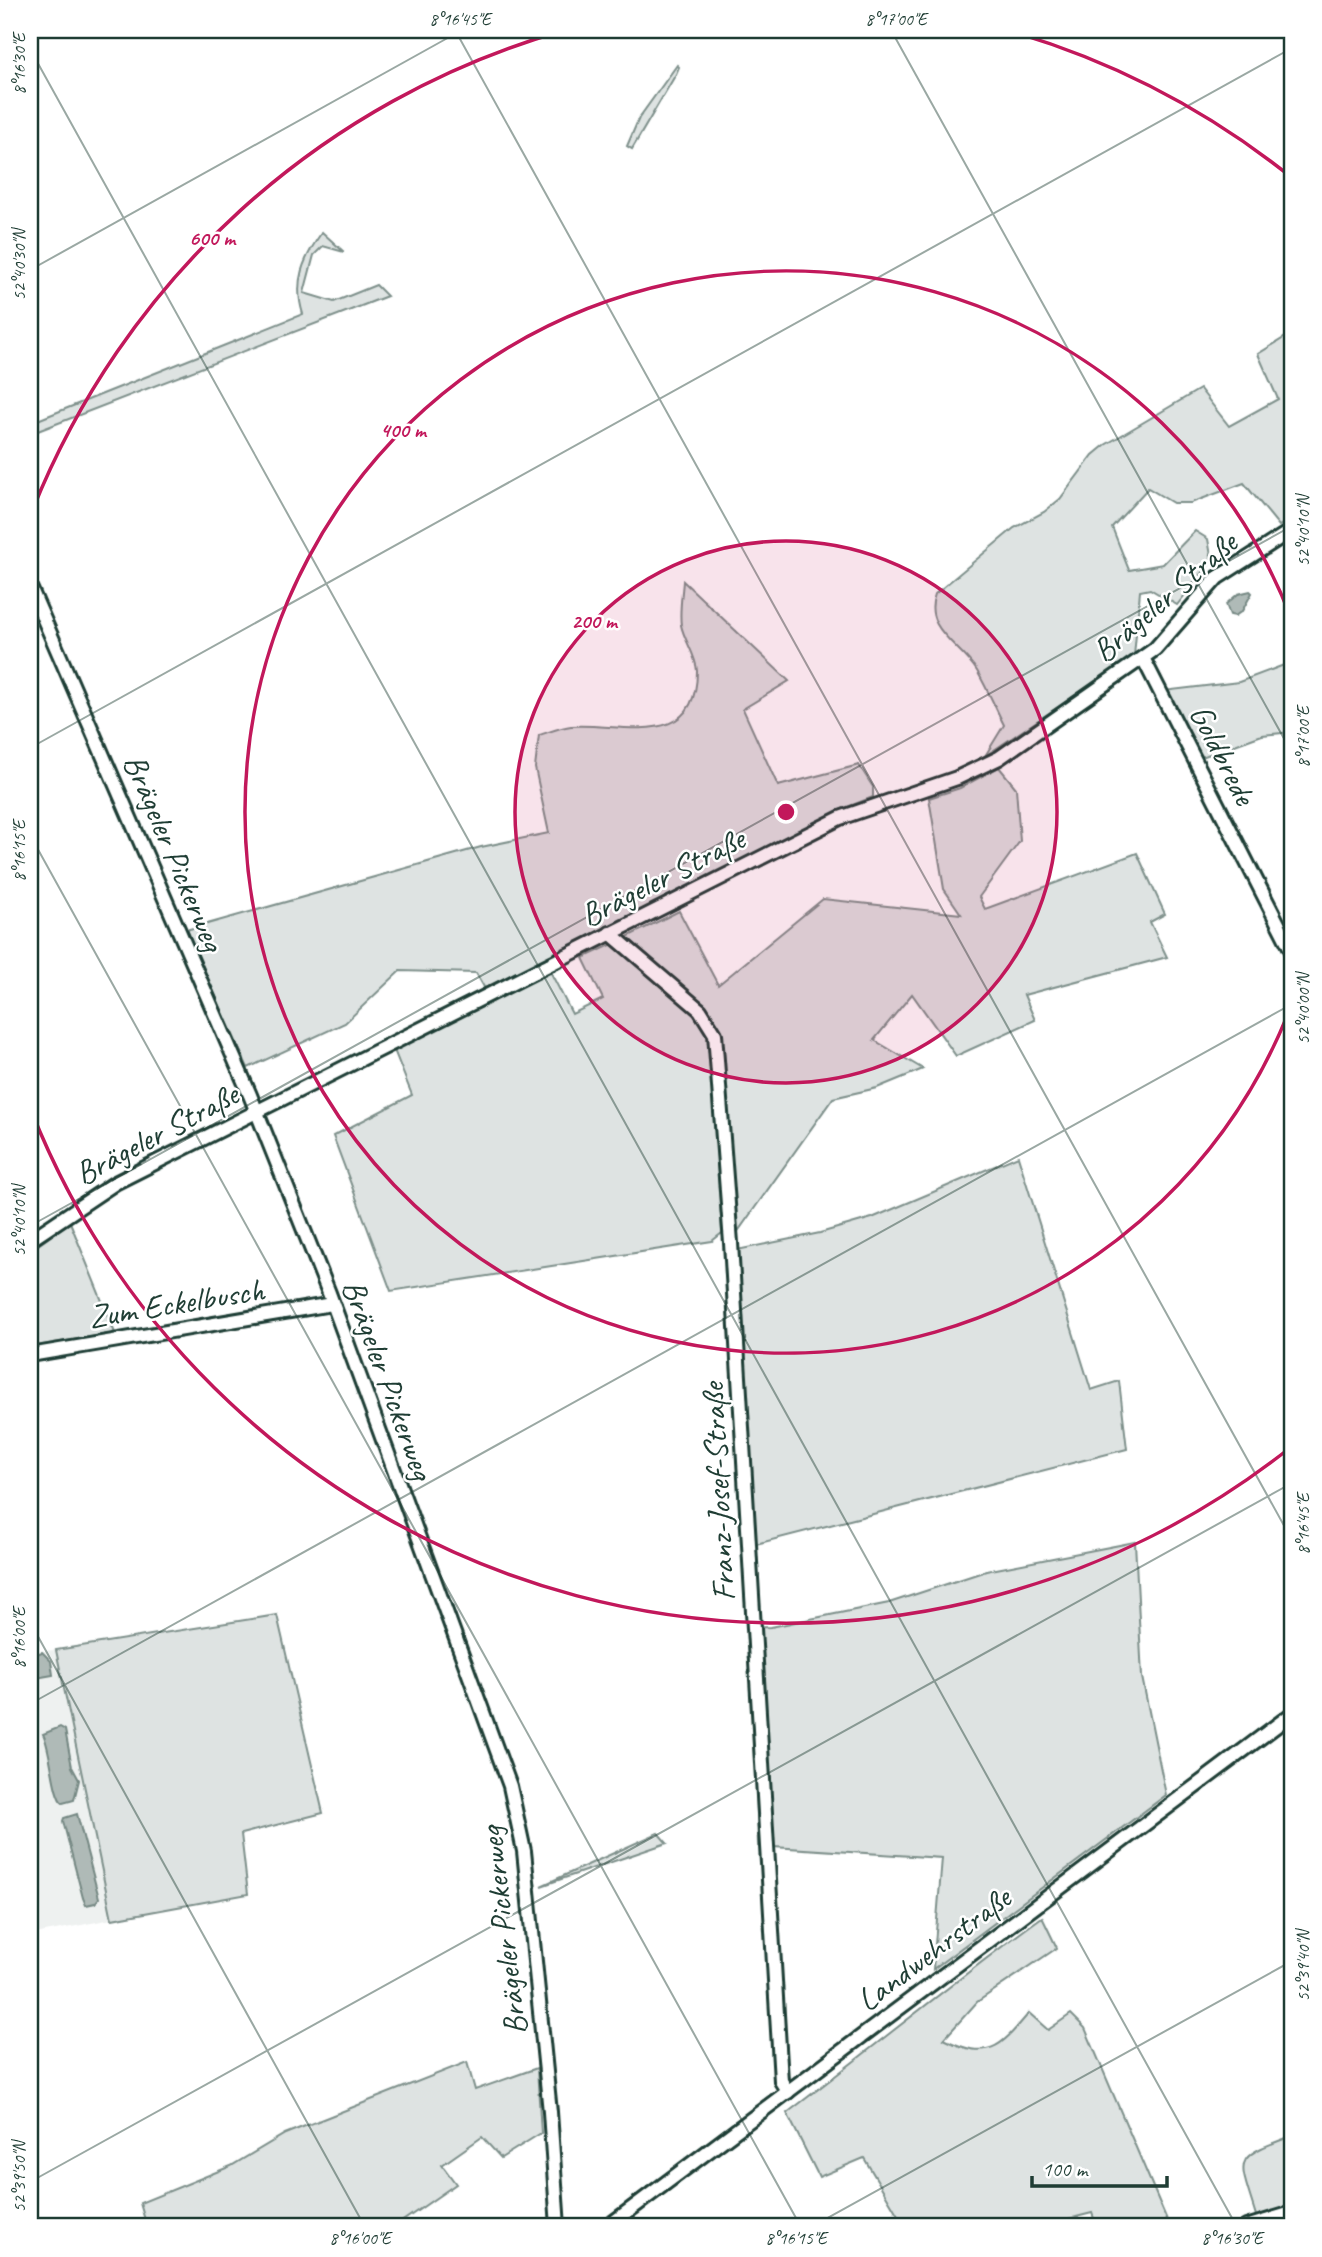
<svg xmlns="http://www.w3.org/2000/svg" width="1322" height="2257" font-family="Caveat,sans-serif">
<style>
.built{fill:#eef1f0}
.green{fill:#dee3e2;stroke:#7e908b;stroke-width:2}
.water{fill:#afbab7;stroke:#758883;stroke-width:2}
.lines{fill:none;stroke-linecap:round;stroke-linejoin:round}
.minor-casing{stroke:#1f3d34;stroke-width:18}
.minor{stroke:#fff;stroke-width:12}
.ticks{fill:none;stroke:#1f3d34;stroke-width:2;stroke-opacity:0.45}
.ring{fill:none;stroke:#c2185b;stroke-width:3.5}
.labels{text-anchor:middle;stroke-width:5;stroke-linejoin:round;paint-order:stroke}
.street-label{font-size:33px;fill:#1f3d34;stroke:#fff}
.centre{fill:#c2185b;stroke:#fff;stroke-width:3.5}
.ring-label{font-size:21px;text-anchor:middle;font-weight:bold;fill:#c2185b;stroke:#fff;stroke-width:5;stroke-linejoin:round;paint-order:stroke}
.neatline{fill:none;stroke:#1f3d34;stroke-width:2.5}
.ticks-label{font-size:18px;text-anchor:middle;fill:#1f3d34}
</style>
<rect width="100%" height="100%" fill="#fff"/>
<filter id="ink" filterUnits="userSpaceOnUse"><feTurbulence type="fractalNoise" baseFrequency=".0143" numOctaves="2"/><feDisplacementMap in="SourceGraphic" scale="14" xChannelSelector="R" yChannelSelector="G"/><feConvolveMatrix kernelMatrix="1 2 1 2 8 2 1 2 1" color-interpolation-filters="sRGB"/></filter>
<g filter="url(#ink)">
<path class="built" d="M56,1650L112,1919L30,1935V1652Z"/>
<g class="green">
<path d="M677,65L679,67L676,74L632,149L627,146L639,118Z"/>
<path d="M322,232L344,252L323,246L314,255L304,293L334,302L376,285L387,296L30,434V423L303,314C293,282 303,259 322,232Z"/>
<path d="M1292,333V518L1279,526L1244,483L1191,503H1173L1148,488L1112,527L1129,570L1163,564L1195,531L1208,539L1212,561L1177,605L1150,589L1140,591L1134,656L985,756L1004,725C995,707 987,688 977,671C961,645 922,629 935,594L1014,528L1044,512L1060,499L1093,455L1105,445L1200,389L1229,426L1278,399L1258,354Z"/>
<path d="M683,581L789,681L743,709L778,786L859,765L873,787V797L842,809L485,989L476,973L400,971L345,1023L248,1068L186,930L481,847L549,833L535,768L539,735C549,732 561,727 571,726C620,722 697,752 697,671C696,655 684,640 681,625C679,611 682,595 683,581Z"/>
<path d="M1292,662V732L1262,735L1199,758L1163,691L1239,682Z"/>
<path d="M999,767L1016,788L1020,841L979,897L985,909L1137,853L1165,914L1150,922L1167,957L1024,995L1035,1020L956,1056L912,994L874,1040L923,1069L877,1088L833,1098L734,1237L722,1039C702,997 662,969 627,937L679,911L718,985L823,899L961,914L944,889L929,798L960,788Z"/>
<path d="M613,944L704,1023L709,1038L722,1233L712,1241L391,1291L333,1136L412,1095L394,1050L550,971L572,1014L603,999L583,958Z"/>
<path d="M1018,1156L1091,1390L1119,1381L1127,1449L752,1545L737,1250L820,1233L872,1218Z"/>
<path d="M70,1222L115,1333L30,1347V1251Z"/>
<path d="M1135,1542L1142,1677L1166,1795L933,1969L942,1858L758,1846L751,1628L771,1627L889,1603L986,1571Z"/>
<path d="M277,1615L323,1813L241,1834L248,1894L112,1919L56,1650Z"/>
<path d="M658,1833L667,1843L541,1886Z"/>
<path d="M1042,1917L1057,1948L977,2002L944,2039C988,2061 1000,2048 1029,2013L1048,2030L1071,2014L1085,2028L1170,2227H1097L1092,2213L1037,2227H905L864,2158L819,2177L787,2113C873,2048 955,1980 1042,1917Z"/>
<path d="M467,2062L475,2090L537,2068L541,2133L501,2158L482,2137L442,2165L456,2184L394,2227H147L140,2203L231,2166L285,2134Z"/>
<path d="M1292,2136V2208L1257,2219C1239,2158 1229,2159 1292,2136Z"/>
</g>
<g class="water">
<path d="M1250,591L1252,593L1242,611L1235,616L1230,615L1226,604L1238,594Z"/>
<path d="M42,1652L51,1661L53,1675L30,1679C30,1668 29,1655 42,1652Z"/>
<path d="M60,1727L65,1730L72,1767L79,1780L74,1800L63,1803C53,1798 51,1748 43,1734Z"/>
<path d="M77,1814L99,1898L95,1903L86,1905L83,1898L63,1821L64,1818Z"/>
</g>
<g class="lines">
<defs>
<g id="minor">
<path d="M30,587L250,1095L329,1293L510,1786L524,1851L550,2112L558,2227"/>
<path d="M1143,658L1292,951"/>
<path d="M610,933L700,1010L715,1034L731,1243L781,2081L788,2092"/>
<path d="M30,1240L115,1183L840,818L957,778L999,758L1155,649L1217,578L1292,530"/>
<path d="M30,1355L332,1304"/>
<path d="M607,2227L1292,1714"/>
<path d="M1246,2227L1292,2213"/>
</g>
</defs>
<use href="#minor" class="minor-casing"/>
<use href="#minor" class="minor"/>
</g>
</g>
<path class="ticks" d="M455,30L1292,1540M891,30L1292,753M30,49L1237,2227M30,270L462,30M30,748L1292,48M30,835L801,2227M30,1226L1292,526M30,1622L365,2227M30,1704L1292,1004M30,2182L1292,1483M811,2227L1292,1961"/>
<circle cx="786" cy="812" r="271" fill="#c2185b" fill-opacity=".12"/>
<g class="ring">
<circle cx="786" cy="812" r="271"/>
<path d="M1291 1006A541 541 0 1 1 1291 618"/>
<path d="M1291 1447A812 812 0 0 1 31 1110M31 514A812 812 0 0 1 562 31M1010 31A812 812 0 0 1 1291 177"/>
</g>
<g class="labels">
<g class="street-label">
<text transform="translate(1164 596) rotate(-41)" y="12">Brägeler Straße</text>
<text transform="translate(1224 754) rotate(63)" y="12">Goldbrede</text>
<text transform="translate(175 852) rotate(67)" y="12">Brägeler Pickerweg</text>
<text transform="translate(662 876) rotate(-27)" y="12">Brägeler Straße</text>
<text transform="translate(156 1133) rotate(-28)" y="12">Brägeler Straße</text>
<text transform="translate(176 1302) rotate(-9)" y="12">Zum Eckelbusch</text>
<text transform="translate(389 1379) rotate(70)" y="12">Brägeler Pickerweg</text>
<text transform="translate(717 1492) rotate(-93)" y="12">Franz-Josef-Straße</text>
<text transform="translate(502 1931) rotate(-97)" y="12">Brägeler Pickerweg</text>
<text transform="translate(933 1948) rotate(-37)" y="12">Landwehrstraße</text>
</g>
</g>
<circle cx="786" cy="812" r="10" class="centre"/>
<g class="ring-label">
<text x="212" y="245">600 m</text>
<text x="403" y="437">400 m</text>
<text x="594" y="628">200 m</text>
</g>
<rect width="1322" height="2257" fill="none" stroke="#fff" stroke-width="77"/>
<path d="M1032 2176v10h135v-10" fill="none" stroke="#1f3d34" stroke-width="3.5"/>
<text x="1042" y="2176" font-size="21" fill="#1f3d34" stroke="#ffffff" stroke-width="5" paint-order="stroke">100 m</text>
<rect x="38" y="38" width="1246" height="2180" class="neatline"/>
<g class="ticks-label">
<text x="460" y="25">8°16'45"E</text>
<text x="896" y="25">8°17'00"E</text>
<text transform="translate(19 64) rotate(-90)" y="6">8°16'30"E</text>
<text transform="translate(19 265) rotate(-90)" y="6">52°40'30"N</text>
<text transform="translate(1303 531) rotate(-90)" y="6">52°40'10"N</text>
<text transform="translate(1303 737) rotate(-90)" y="6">8°17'00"E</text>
<text transform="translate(19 851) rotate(-90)" y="6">8°16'15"E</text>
<text transform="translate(1303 1009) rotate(-90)" y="6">52°40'00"N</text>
<text transform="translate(19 1221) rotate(-90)" y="6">52°40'10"N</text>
<text transform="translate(1303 1524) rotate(-90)" y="6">8°16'45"E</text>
<text transform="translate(19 1638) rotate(-90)" y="6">8°16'00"E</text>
<text transform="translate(1303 1966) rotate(-90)" y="6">52°39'40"N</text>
<text transform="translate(19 2177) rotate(-90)" y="6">52°39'50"N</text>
<text x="360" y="2244">8°16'00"E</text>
<text x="796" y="2244">8°16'15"E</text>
<text x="1232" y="2244">8°16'30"E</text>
</g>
</svg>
